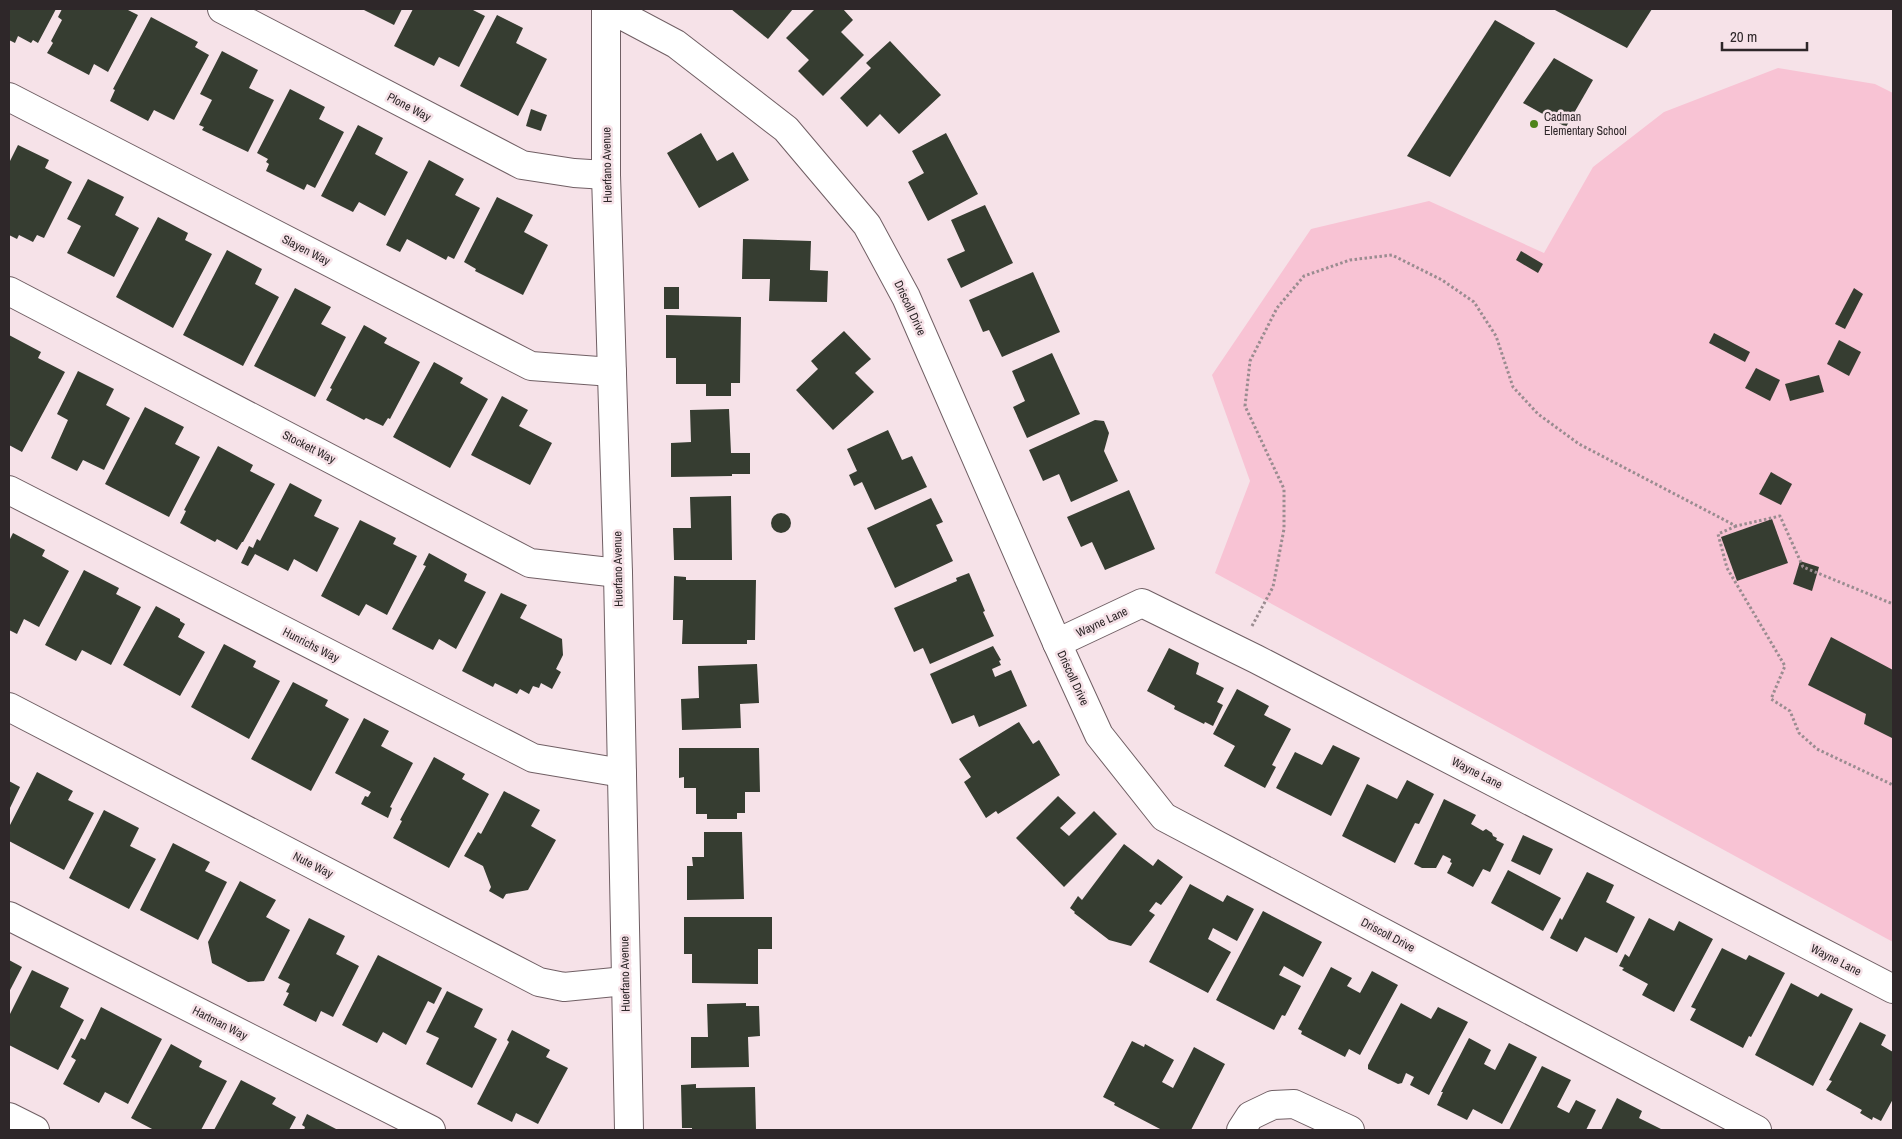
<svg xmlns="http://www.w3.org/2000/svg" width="1902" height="1139" font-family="'Archivo Narrow',sans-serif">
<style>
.green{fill:#f8c3d4}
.building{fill:#363d31}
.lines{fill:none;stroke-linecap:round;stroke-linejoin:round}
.minor-casing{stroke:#705f64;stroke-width:30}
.path{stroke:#9a8c90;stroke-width:3;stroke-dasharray:2.5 2.5;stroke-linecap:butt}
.minor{stroke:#fff;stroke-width:28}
.poi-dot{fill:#4e831a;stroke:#f6e2e8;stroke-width:2}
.labels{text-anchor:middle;stroke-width:5;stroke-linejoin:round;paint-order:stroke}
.street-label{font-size:12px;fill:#2e2729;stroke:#f6e2e8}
.poi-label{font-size:12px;fill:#2e2729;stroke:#f6e2e8;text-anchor:start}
</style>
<rect width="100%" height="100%" fill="#f6e2e8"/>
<path class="green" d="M1778,68L1875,84L1893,93V942L1215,573L1250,481L1212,375L1311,229L1429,201L1544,253L1593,167L1664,112Z"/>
<g class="building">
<path d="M9,9H56L38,43L33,40L31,43L18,36L15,43L9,40Z"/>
<path d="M62,9H126L138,15L108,72L94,64L89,75L47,53L53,43L51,41L62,20L58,17Z"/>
<path d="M362,9H402L394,25Z"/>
<path d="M413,9H471L485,16L459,67L439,57L434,66L394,46Z"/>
<path d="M731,9H793L768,39Z"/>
<path d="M815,9H843L853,20L841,32L864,55L823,96L798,71L809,60L786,38Z"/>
<path d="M1553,9H1652L1627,48Z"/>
<path d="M497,15L523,28L516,43L547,59L518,116L460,86Z"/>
<path d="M151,17L198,42L195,47L209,55L174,120L154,110L148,121L110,101L115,90L113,89Z"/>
<path d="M1495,20L1535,43L1450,177L1407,156Z"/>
<path d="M890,41L941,95L899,134L880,114L867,127L840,98L871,68L866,63Z"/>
<path d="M222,51L258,70L249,88L274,100L248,152L202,130L204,127L199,125L212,100L200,94Z"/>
<path d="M1554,58L1593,80L1566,127L1523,103Z"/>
<path d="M290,89L325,107L319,119L344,132L315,188L307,184L304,190L266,171L269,164L266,162L268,159L257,153Z"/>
<path d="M531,109L547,115L541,131L526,126Z"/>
<path d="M358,125L383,138L375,154L408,172L385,216L359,202L353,212L321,196Z"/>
<path d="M701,133L717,161L733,152L749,180L699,208L667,153Z"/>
<path d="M946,133L978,194L928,221L908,182L924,173L912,151Z"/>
<path d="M18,145L49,160L45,168L72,182L44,238L37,235L33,242L19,235L17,239L9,235V163Z"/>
<path d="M429,160L464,179L455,195L480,208L454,259L448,256L446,260L407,239L400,252L386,245Z"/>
<path d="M88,179L124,197L115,215L139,228L114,277L67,253L81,226L67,219Z"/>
<path d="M497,197L533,215L524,232L548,245L523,295L475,271L476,269L464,262Z"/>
<path d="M985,205L1013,263L961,288L947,259L965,251L951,220Z"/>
<path d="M158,217L188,233L185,240L212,254L173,328L116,297Z"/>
<path d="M743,239L811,241L810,270L828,271L827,302L769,301L770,279H742Z"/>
<path d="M227,250L262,269L255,284L279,297L243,366L183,335Z"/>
<path d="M1521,251L1543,264L1538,273L1516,260Z"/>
<path d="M1033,272L1060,332L1002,357L989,330L983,332L969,300Z"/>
<rect x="664" y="287" width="15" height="22"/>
<path d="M295,288L331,307L321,324L346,337L315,397L254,366Z"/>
<path d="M1854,288L1863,294L1845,329L1835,324Z"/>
<path d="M666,315L741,317L740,383H731V396H706V384H676V358H666Z"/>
<path d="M364,325L387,338L384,343L420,362L390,419L388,418L383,426L366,418L364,420L326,400L332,389L330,388Z"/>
<path d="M844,331L871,359L855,373L874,392L833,430L796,390L818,369L811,361Z"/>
<path d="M1714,333L1750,352L1745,362L1709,343Z"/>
<path d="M9,335L41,352L38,358L65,372L22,452L9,445Z"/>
<path d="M1839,340L1861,352L1849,376L1827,364Z"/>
<path d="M1052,353L1080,414L1027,438L1013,407L1025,401L1012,371Z"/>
<path d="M434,362L463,378L460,383L488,399L450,468L393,437Z"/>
<path d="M1756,368L1780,380L1770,401L1745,388Z"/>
<path d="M78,371L114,389L106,405L130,418L104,470L83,460L77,471L51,458L68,420L57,414Z"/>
<path d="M1819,375L1824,392L1790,401L1785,384Z"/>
<path d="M502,396L528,410L519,426L552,443L530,485L471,455Z"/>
<path d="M145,407L184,427L175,444L200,457L169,517L105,484Z"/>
<path d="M729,409L731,453H750V474H732V476L671,477V443L691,442L690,410Z"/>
<path d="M1095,420L1104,421L1109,433L1104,451L1118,481L1071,502L1059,474L1043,481L1029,450Z"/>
<path d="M888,430L902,460L912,456L927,487L875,510L862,482L854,486L849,475L857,471L847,449Z"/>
<path d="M218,446L253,465L250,471L275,484L243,542H242L237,550L217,539L215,542L180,523L186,511L184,510Z"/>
<path d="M1771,472L1792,484L1781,505L1759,494Z"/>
<path d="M290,483L322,500L314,516L339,528L317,572L294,559L288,571L255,554L248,566L241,563L249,546L253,548L257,539L260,541Z"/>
<path d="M1129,490L1155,549L1105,570L1092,542L1081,547L1067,517Z"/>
<path d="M731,496L732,560H674L673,528H691L690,497Z"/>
<path d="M931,498L943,522L936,525L953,561L895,588L867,528Z"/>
<circle cx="781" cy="523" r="10"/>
<path d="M1772,519L1788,563L1737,581L1721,537Z"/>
<path d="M360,520L396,538L393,544L417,556L387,615L366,604L359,616L321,596Z"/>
<path d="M13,533L45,550L42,556L69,571L39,627L24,619L17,634L9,630V541Z"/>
<path d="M429,553L467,574L464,581L486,592L456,649L439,639L433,650L392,629L426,566L423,565Z"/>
<path d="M1800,561L1819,567L1812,591L1793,584Z"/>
<path d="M84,570L119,588L116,594L141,607L111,665L82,650L76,661L45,645Z"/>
<path d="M969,573L985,611L983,612L994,636L930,664L923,648L914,652L894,608L957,581L956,578Z"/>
<path d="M674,576L686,577V580H756L755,640H747V644H682L683,620H673Z"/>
<path d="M501,593L527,605L520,618L562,639L563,655L556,669L561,672L552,689L541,683L539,688L533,686L529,694L520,689L517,694L495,683L493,687L462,671Z"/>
<path d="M156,606L180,619V621L185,624L178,637L205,652L180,696L123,665Z"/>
<path d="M1831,637L1893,670V735L1892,738L1864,724L1866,714L1808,685Z"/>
<path d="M224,644L256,661L253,667L280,681L249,739L191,707Z"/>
<path d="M993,646L1001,660L999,661L1001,665L992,669L995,677L1011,670L1027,706L979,727L974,715L952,724L930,674Z"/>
<path d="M1169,648L1199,663L1196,674L1224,688L1217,702L1223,705L1213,726L1205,722L1204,724L1174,709L1175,706L1147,691Z"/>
<path d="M757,664L759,703L740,704L741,728L682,730L681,699L699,698L698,666Z"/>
<path d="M293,682L328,700L325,706L349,719L311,791L251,759Z"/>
<path d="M1237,689L1269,706L1264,715L1291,729L1272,765L1276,767L1265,788L1224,766L1235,746L1213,734Z"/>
<path d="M364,718L389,731L381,746L413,763L390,807L392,808L388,818L361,804L365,796L368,797L371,792L335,773Z"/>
<path d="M1019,722L1033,744L1039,740L1060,775L998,814L996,811L986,818L964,782L971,777L959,759Z"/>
<path d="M1333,745L1360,758L1331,816L1276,788L1295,752L1322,765Z"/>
<path d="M679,748H759L760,792H745V813H737V819H707V814H696V788H684V777L679,778Z"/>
<path d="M434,757L465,774L462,779L489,794L449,868L393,838L402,821L400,820Z"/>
<path d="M37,772L73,791L68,800L94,813L64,870L9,841V827Z"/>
<path d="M1407,780L1434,794L1419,824L1415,823L1395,863L1342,836L1367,784L1397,799Z"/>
<path d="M9,781L20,787L9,810Z"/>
<path d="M504,791L540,810L531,826L556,840L528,890L506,894L503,899L489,891L491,887L483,866L464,856L478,832L481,834Z"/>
<path d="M1058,796L1076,813L1060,828L1069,836L1094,811L1117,834L1064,887L1016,838Z"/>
<path d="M1444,799L1476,815L1471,824L1483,831L1486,829L1492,833L1493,836L1497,838L1496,840L1504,844L1490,872L1483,869L1473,887L1447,873L1452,863L1450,862L1451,859L1443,855L1436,868H1422L1414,864Z"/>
<path d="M104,810L139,828L130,846L156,859L129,909L69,878Z"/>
<path d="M704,832H742L744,899L687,900V866H693L692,857H704Z"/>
<path d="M1523,835L1553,849L1540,875L1511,861Z"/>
<path d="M173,843L210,862L205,871L227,882L198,940L140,910Z"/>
<path d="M1124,844L1153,866L1158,859L1183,877L1161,905L1156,902L1149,911L1155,915L1131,946L1109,940L1074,913L1075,912L1070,908L1078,896L1082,900Z"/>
<path d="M1508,870L1561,898L1543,931L1491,903Z"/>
<path d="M1587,872L1614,885L1606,902L1635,917L1617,953L1585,937L1577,952L1550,938L1560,918L1562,920Z"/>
<path d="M240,881L276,900L266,917L290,930L264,981L248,982L212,963L208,942Z"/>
<path d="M1190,884L1223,902L1227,895L1254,909L1237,941L1213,928L1208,939L1231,952L1208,993L1149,962Z"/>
<path d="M1263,911L1322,942L1303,977L1284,966L1279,975L1301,986L1285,1016L1282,1015L1274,1030L1216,1000Z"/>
<path d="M684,917H772V949H758V984L692,983V954H684Z"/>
<path d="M309,918L345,936L336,954L359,966L333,1017L321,1011L316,1022L283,1005L289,993L286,992L290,984L278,978Z"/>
<path d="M1649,918L1674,931L1679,921L1713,939L1674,1012L1642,995L1648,984L1622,970L1624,968L1619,966L1625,954L1629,957Z"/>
<path d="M1722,948L1746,960L1749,955L1785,973L1751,1037L1749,1036L1743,1048L1690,1020L1696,1009L1691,1007Z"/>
<path d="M378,955L442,988L434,1004L428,1001L406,1045L383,1032L377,1043L342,1025Z"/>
<path d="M9,960L22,967L9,992Z"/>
<path d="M1331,967L1352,978L1347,986L1360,993L1372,971L1398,985L1360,1055L1349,1049L1345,1057L1301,1034L1302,1031L1298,1029Z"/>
<path d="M32,970L69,988L60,1007L84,1020L58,1070L9,1045V1016Z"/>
<path d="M1791,983L1818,997L1821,993L1853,1009L1813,1086L1755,1055Z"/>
<path d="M447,991L483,1009L474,1027L497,1039L472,1088L426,1064L439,1038L426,1032Z"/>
<path d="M746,1003V1006H759L760,1036L748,1037L749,1067L691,1068V1037H708L707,1004Z"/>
<path d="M1401,1003L1431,1019L1438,1007L1468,1022L1429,1095L1410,1085L1414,1077L1406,1073L1402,1083L1398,1084L1368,1069V1065Z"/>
<path d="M101,1007L162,1039L128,1104L105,1092L99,1103L63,1084L76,1060L71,1057L81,1038L85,1040Z"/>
<path d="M1860,1022L1886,1035L1881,1045L1893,1052V1099L1881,1121L1873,1117L1872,1120L1860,1113L1862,1110L1826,1090L1832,1081L1829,1080Z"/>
<path d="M512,1030L550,1050L546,1057L568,1068L538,1124L516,1113L512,1122L477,1104L509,1042L507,1040Z"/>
<path d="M1469,1038L1491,1050L1484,1064L1495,1070L1509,1043L1537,1057L1502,1124L1473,1109L1467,1120L1437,1105L1443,1092H1441Z"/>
<path d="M1132,1041L1144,1047L1145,1044L1174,1060L1162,1082L1173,1088L1194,1047L1225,1064L1191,1130H1162L1114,1105L1115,1103L1103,1097Z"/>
<path d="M171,1044L202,1061L199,1067L227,1081L201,1130H154L131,1118Z"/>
<path d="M1542,1066L1571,1080L1557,1107L1569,1113L1576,1100L1596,1110L1586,1130H1509Z"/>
<path d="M241,1080L276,1098L272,1104L296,1117L289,1130H214Z"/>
<path d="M696,1084V1088L755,1087L756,1130H692V1128H682L681,1085Z"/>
<path d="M1617,1098L1642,1111L1639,1118L1663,1130H1601Z"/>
<path d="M307,1114L338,1130H304L305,1127L302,1125Z"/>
</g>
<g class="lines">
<defs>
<g id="minor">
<path d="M222,9L522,165L574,173L606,175"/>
<path d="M606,9V175L618,573L629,1130"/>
<path d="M610,9L676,44L786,129L867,225L906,297L1057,643L1099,735L1164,817L1757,1130"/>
<path d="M9,97L531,366L612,372"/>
<path d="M9,291L530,563L618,573"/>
<path d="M9,490L533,758L622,773"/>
<path d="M1057,643L1142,603L1256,659L1893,989"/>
<path d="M9,707L539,982L564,987L625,981"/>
<path d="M9,916L431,1130"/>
<path d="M9,1117L35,1130"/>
<path d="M1241,1130L1250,1116L1273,1105L1294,1104L1350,1130"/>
</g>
</defs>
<use href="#minor" class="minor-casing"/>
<g class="path">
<path d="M1736,526L1718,534L1727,568L1785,666L1771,699L1790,711L1799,733L1817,749L1893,785"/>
<path d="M1252,626L1273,587L1284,529V489L1245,406L1250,361L1277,308L1304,276L1350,260L1392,255L1442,280L1474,302L1496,336L1513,387L1538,414L1579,444L1736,526L1780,516L1803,567L1893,604"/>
</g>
<use href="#minor" class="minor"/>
</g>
<circle class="poi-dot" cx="1534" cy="124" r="5"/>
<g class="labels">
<g class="street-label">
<text transform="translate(409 107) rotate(28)" y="4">Plone Way</text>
<text transform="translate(607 165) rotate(-91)" y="4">Huerfano Avenue</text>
<text transform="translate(306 250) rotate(27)" y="4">Slayen Way</text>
<text transform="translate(910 308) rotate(65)" y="4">Driscoll Drive</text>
<text transform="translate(309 447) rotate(27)" y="4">Stockett Way</text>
<text transform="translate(618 569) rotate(-91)" y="4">Huerfano Avenue</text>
<text transform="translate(1102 622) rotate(-25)" y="4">Wayne Lane</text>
<text transform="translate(311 645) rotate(27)" y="4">Hunrichs Way</text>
<text transform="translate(1073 678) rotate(65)" y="4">Driscoll Drive</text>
<text transform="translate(1477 773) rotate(27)" y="4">Wayne Lane</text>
<text transform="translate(313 865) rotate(27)" y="4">Nute Way</text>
<text transform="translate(1388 935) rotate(28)" y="4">Driscoll Drive</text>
<text transform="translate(1836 960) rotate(27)" y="4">Wayne Lane</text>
<text transform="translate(625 974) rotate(-91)" y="4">Huerfano Avenue</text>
<text transform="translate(220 1023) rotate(27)" y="4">Hartman Way</text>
</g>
<g class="poi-label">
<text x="1544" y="121">Cadman<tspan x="1544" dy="14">Elementary School</tspan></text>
</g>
</g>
<rect width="1902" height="1139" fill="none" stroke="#2e2729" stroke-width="20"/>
<path d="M1722 42v8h85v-8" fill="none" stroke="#2e2729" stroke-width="2.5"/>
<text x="1730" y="42" font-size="15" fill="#2e2729" stroke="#f6e2e8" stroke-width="4" paint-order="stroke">20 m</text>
</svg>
